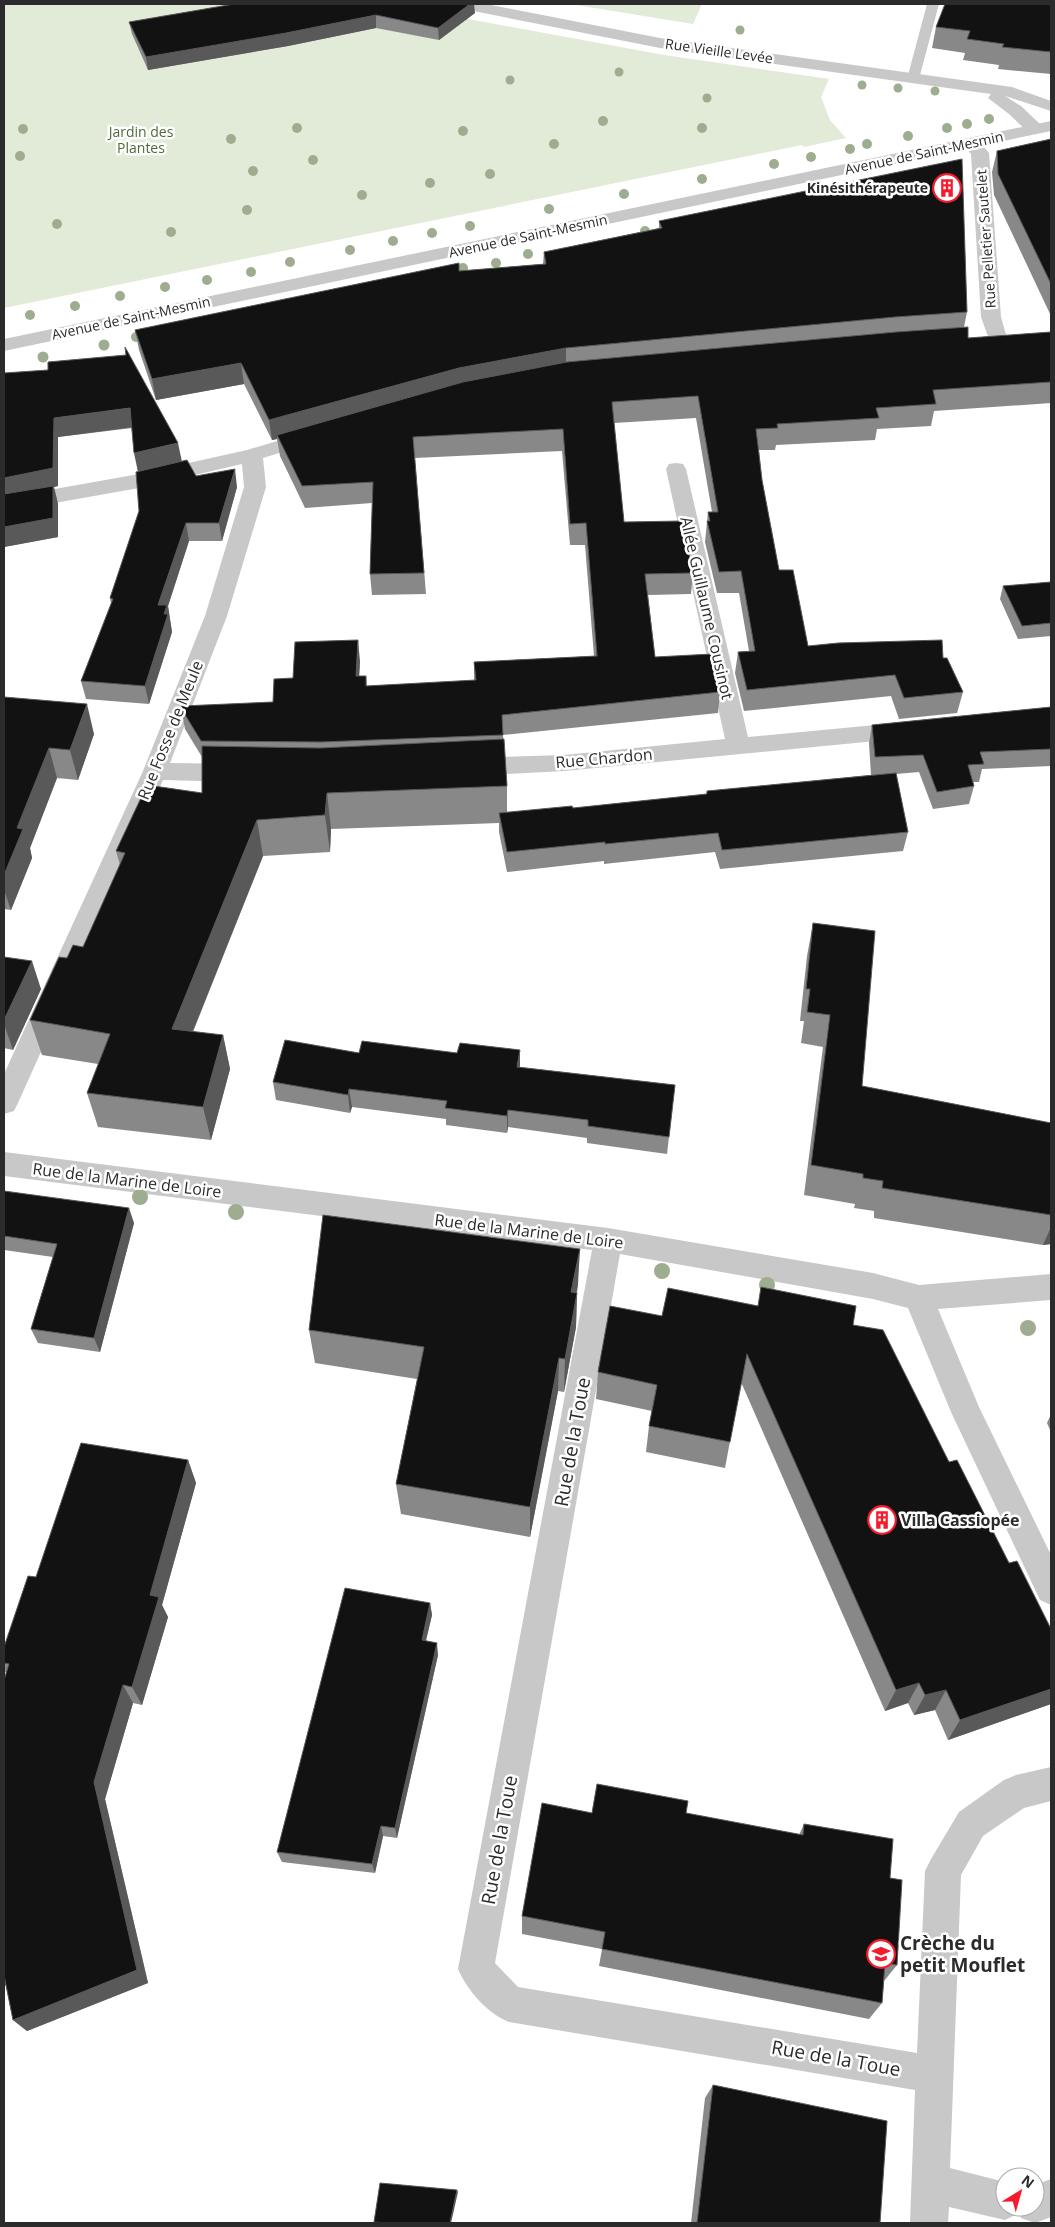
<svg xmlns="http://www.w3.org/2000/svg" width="1055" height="2227" font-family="'Open Sans',sans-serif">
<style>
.green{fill:#e2ebd7}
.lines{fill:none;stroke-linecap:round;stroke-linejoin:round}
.service{fill:#c8c8c8;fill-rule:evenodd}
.minor{fill:#c8c8c8;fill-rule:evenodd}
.tertiary{fill:#c8c8c8;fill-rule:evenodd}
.tree{fill:#9ead90}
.wall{fill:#888}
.shaded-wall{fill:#595959}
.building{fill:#121212;stroke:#595959}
.labels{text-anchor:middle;stroke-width:5;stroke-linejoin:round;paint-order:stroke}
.far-street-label{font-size:14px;fill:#2b2b2b;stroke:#fff}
.far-park-label{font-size:14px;fill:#4f6a36;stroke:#fff}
.far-poi-label{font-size:14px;font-weight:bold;fill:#2b2b2b;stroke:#fff;text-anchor:end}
.street-label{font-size:16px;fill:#2b2b2b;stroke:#fff}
.poi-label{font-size:16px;font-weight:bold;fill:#2b2b2b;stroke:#fff;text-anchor:start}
.near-street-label{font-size:19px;fill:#2b2b2b;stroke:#fff}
.near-poi-label{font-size:19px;font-weight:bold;fill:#2b2b2b;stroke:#fff;text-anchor:start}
</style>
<rect width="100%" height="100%" fill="#fff"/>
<g class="green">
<path d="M4,4H387L664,55L829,79L821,97L830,120L846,138L804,147L802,145L4,308Z"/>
<path d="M570,4H702L693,24Z"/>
</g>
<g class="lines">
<path class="service" d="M927,4H939L919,79L913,83L907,79Z"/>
<g class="minor">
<path d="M455,4H486L660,38L1012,87L1051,101V111L1005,96L1021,106L1041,125L1044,129L1041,133H1029L1009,114L988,98L991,94L660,48L463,9L457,7Z"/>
<path d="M971,138L977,139L989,153L1001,317L1007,338L1004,342L997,344L990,342L981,317L971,154L962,143L965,139Z"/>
<path d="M314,430L321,432L324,436L321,440L263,458L266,487L227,616L170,763L239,764L247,767L251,773L247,779L239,782L163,780L18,1103L14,1111L4,1114V1074L143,771L205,616L244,487L242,464L139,488L4,512V498L139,474L247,450Z"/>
<path d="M676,463L683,464L686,469L748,737L907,722L915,724L919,730L915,736L907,738L564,771L469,776L461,773L457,767L461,761L469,758L564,755L725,739L666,469L669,464Z"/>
<path d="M4,1152L608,1228L873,1273L919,1285L1051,1274V1300L938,1309L979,1407L1051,1555V1605L1040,1600L951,1412L908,1308L873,1299L620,1254L495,1963L518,1987L917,2053L925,1871L931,1859L959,1812L1004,1780L1016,1775L1051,1767V1801L1024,1808L983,1836L961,1875L950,2168L1005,2182V2207H1035V2185L1051,2179V2217L1035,2223L1021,2218L1019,2213L1005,2220L949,2207L948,2223H910L915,2090L509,2022C488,2014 467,1990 458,1969L592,1250L4,1176Z"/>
</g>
<path class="tertiary" d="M1051,121V131L4,351V339Z"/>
</g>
<g class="tree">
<circle cx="740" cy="30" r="4.5"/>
<circle cx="619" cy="72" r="4.5"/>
<circle cx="510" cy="80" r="4.5"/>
<circle cx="862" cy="85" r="4.5"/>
<circle cx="898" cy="88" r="4.5"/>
<circle cx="935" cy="91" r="4.5"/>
<circle cx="707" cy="98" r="4.5"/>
<circle cx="989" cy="119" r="5"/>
<circle cx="603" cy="121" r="5"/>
<circle cx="967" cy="124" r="5"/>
<circle cx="297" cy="128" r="5"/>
<circle cx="702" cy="128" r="5"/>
<circle cx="947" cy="128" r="5"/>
<circle cx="23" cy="129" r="5"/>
<circle cx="463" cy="131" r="5"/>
<circle cx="908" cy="136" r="5"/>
<circle cx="231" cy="139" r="5"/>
<circle cx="554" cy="144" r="5"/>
<circle cx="867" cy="144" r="5"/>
<circle cx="850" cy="149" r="5"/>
<circle cx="20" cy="156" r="5"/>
<circle cx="811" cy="157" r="5"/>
<circle cx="313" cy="160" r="5"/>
<circle cx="774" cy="164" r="5"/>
<circle cx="253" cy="171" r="5"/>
<circle cx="490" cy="174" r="5"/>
<circle cx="702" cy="179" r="5"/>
<circle cx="430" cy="183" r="5"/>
<circle cx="624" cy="194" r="5"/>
<circle cx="362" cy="195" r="5"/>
<circle cx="549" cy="209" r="5"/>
<circle cx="247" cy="210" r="5"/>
<circle cx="57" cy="224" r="5"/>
<circle cx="470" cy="226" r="5"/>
<circle cx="645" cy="231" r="5"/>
<circle cx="171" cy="232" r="5"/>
<circle cx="432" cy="233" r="5"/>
<circle cx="393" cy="241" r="5"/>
<circle cx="350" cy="250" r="5"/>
<circle cx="528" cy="254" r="5"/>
<circle cx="290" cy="262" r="5"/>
<circle cx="496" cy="263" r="5"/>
<circle cx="463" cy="268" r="5"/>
<circle cx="251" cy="272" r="5"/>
<circle cx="207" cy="280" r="5"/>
<circle cx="165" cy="287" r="5"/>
<circle cx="120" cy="296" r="5"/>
<circle cx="75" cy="306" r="5"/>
<circle cx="30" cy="315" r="5"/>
<circle cx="136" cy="337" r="5"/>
<circle cx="104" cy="345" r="5.5"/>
<circle cx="43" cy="357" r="5.5"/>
<circle cx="140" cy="1197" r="8"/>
<circle cx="236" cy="1212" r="8"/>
<circle cx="662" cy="1271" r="8"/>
<circle cx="767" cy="1285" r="8"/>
<circle cx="1028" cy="1328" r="8"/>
</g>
<g class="wall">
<path d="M234,4L475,13L439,40L376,28L288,46L148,70L132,34L129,22Z"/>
<path d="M1051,4V74L998,69L999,65L963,60L965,53L932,48L936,27Z"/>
<path d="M1051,139V316L994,195L992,172L997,151Z"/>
<path d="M659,221L967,312L964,327L968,338L1051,332V403L934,411L931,426L877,429L875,440L776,445L775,450H759L762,480L779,570L808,646L943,658L963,692L957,713L899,719L891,696L744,711L735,673L738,652L749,651L739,593H717L705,542L708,512H712L696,418L614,423L624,522L693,573L691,594L648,595L655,657L720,692L718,713L503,735L507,786V812L573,808L706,794L707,791L881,774L871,775L869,743L872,725L1051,707V766L982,769L979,782H973L974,786L969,804L933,809L919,772L896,774L908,832L903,851L720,869L715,852L604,864V861L507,872L499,832V823L331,829L330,852L263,856L193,1032L223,1035L230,1069L211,1140L98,1127L87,1093L98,1064L42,1055L30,1020L67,958L83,947L120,865L116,851L202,793V757L185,729L181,708L273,702L293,678L360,661L359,676H366L367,686L474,681V662L594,656L585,545H570L562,451L415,458L426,594L372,595L370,574L372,503L305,508L280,456L277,439L272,440L244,384L156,400L139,350L135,330L459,263V271L543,264L544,252L659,228Z"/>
<path d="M48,370L181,461L196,476L237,487L222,541H189L168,606L172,632L149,704L86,699L81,681L111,603L110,598L139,511L138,471L132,428L58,437V486L54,487L58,504V537L4,547Z"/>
<path d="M1051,582V636L1018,639L1000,599L1003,586Z"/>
<path d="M4,697L94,734L78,780L57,778L30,848L32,858L11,910L4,909Z"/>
<path d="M813,923L862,1086L1051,1123V1244L1043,1245L874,1218V1211L854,1208L855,1204L804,1195L823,1047L801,1043L804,1021H800L807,956Z"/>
<path d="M4,957L41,989L13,1050L4,1048Z"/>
<path d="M359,1053L520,1067L675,1085L667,1154L587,1143V1138L508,1127L507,1133L446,1125V1119L352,1107L350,1113L276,1100L273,1082Z"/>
<path d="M4,1191L134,1223L100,1352L38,1343L31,1329L53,1257L4,1250Z"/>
<path d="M578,1284L577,1293L576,1327L564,1392L558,1391L530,1537L401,1514L396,1484L417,1379L315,1363L309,1330Z"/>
<path d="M662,1316L853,1325L949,1462L1009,1563L1051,1629V1704L948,1740L935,1710L914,1715L908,1703L885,1711L741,1382L725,1468L646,1452L649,1426L652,1411L596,1399L598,1372Z"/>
<path d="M1051,1414V1432L1047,1423Z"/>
<path d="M188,1460L196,1483L162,1605L168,1617L142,1705L133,1703L105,1799L148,1983L27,2031L13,2020L6,1986V1673L4,1670V1647L36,1577Z"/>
<path d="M430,1603L432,1615L426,1641L438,1655L397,1838L383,1836L375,1873L282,1862L277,1852Z"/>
<path d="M592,1813H686L799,1835L804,1824L890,1878L897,1965L884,1981L882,2003L869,2019L599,1966L602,1949L522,1934V1916Z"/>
<path d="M713,2085L880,2223H691L705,2098Z"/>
</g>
<g class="shaded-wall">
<path d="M470,4H474L475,13L439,40L438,28Z"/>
<path d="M376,15V28L288,46L148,70L146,57Z"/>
<path d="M566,348V368L277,435V439L272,440L269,420L459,368Z"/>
<path d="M241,363L244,384L156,400L152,379Z"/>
<path d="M130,408L134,427L58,437V486L54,487L58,504V537L4,547V478L54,418Z"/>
<path d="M178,443L182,462L138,472L134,453Z"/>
<path d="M235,469L237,487L222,541L219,523Z"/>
<path d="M186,523L189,541L168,606L172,632L149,704L145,686L158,605Z"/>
<path d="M358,640L360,661L358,697L356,676Z"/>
<path d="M87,704L94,734L78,780L70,750Z"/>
<path d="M49,748L57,778L30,848L32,858L11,910L4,890V875L17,828Z"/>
<path d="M327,793L331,829L330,852L325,815Z"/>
<path d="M257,820L263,856L180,1063L172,1029Z"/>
<path d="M32,961L41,989L13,1050L4,1024V1020Z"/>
<path d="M223,1035L230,1069L211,1140L203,1107Z"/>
<path d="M520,1050V1068L517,1067Z"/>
<path d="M349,1089L352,1107L350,1113L348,1095Z"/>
<path d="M508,1110V1127L507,1133V1116Z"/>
<path d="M129,1208L134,1223L100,1352L94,1338Z"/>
<path d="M1051,1227V1244L1043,1245Z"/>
<path d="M580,1249L578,1284L570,1326L571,1292Z"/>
<path d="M577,1293L576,1327L564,1392L565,1359Z"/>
<path d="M559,1358L558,1391L530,1537V1507Z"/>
<path d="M188,1460L196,1483L162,1605L168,1617L142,1705L132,1687L150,1595Z"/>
<path d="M430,1603L432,1615L423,1652L422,1640Z"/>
<path d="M437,1643L438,1655L397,1838L395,1828Z"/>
<path d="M919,1683L908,1703L885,1711L896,1690Z"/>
<path d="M123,1685L133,1703L105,1799L148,1983L27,2031L13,2020L94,1782Z"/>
<path d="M1051,1689V1704L948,1740L960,1720Z"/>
<path d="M946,1690L935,1710L914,1715L925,1695Z"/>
<path d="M381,1826L383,1836L375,1873L372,1864Z"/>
<path d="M4,1970L17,1981L4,1986Z"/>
<path d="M457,2190L458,2192L451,2223H450Z"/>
</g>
<g class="building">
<path d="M234,4H470L438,28L376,15L286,33L146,57L129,22Z"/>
<path d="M945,4H1051V52L1002,47L1004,44L967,39L970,31L936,27Z"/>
<path d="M1051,139V284L998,174L997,151Z"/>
<path d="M962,159L967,312L895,317L566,348L459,368L269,420L241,363L152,379L135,330L459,263V271L546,264L544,252L662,228L659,221Z"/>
<path d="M968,327V338L1051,332V382L933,390L936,404L876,408L879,418L777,424L778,428L756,429L762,480L779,570H793L808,646L838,643L942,640L943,658H947L963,692L904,698L895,675L747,690L738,652L755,651L741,571L719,572L707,521H710L708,512H718L698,396L612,402L624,522L682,521L693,573L645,574L655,657L712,654L720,692L502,715L503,735L321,742L201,741L181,708L182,706L273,702L274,679L293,678L295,642L358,640L356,676H366V686L476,680L474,662L597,656L586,523L570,524L563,429L413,437L424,573L370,574L373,482L302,486L277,435L463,382L567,362L896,332Z"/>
<path d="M125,347L178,443L134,453L130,408L54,418L53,468L4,478V373L48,370V362L126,355Z"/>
<path d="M187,460L196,476L235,469L219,523H186L158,605H167L164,614H168L145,686L81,681L113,599L110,598L139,511L136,472Z"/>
<path d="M53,486V518L4,527V494Z"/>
<path d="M1051,582V623L1022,626L1003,586Z"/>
<path d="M4,697L87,704L70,750L49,748L17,828L23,829L4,875Z"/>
<path d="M1051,707V749L980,752L984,764L968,765L974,786L937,792L923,755L875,757L872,725Z"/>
<path d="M504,739L507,786L327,793L325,815L257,820L172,1029L223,1035L203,1107L87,1093L110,1034L30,1020L59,957L67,958L73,945L83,947L125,853L116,851L147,785L202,793V746L320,748Z"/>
<path d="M896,773L908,832L722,850L718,833L605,844V842L507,852L499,813L572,806L573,808L707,794V791Z"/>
<path d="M813,923L875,931L862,1086L1051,1123V1215L882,1188L883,1181L863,1178V1174L811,1165L830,1015L807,1012L810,989H806Z"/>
<path d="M4,957L32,961L4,1020Z"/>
<path d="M285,1040L359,1053L362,1041L457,1053L460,1043L520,1050L517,1067L675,1085L669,1137L588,1126V1120L508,1110L507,1116L445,1108L447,1101L349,1089L348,1095L273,1082Z"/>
<path d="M4,1191L129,1208L94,1338L31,1329L57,1244L4,1236Z"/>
<path d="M323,1215L580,1249L571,1292L577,1293L565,1359L559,1358L530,1507L396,1484L424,1347L309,1330Z"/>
<path d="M761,1287L856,1306L853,1325L883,1330L949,1462L957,1460L1009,1563L1017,1561L1051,1629V1689L960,1720L946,1690L925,1695L919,1683L896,1690L747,1354L730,1442L649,1426L657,1385L598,1372L610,1306L662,1316L668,1288L758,1306Z"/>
<path d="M81,1443L188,1460L150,1595L159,1597L132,1687L123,1685L94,1782L137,1970L13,2020L4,1975V1680L9,1664L4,1663V1647L28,1576L36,1577Z"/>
<path d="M345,1588L430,1603L422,1640L437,1643L395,1828L381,1826L372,1864L277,1852Z"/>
<path d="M597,1784L688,1801L686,1813L803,1835L804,1824L893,1839L890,1878L902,1880L897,1965L885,1963L882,2003L602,1949L605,1932L522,1916L542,1803L592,1813Z"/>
<path d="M713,2085L887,2121L880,2223H697Z"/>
<path d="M380,2183L457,2190L450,2223H386L374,2222Z"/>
</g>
<defs>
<symbol id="building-ring" viewBox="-11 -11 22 22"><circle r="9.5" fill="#fff" stroke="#f51b2c" stroke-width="1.5"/><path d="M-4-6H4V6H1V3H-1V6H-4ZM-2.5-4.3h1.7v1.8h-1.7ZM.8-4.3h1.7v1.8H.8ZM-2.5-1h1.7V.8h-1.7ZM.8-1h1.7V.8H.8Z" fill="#f51b2c"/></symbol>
<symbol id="school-ring" viewBox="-11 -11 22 22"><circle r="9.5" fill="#fff" stroke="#f51b2c" stroke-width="1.5"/><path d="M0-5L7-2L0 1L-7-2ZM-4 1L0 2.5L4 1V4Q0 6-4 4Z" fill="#f51b2c"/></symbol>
</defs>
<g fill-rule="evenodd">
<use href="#building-ring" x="931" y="172" width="32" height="32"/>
<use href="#building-ring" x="866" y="1504" width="32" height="32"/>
<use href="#school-ring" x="865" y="1938" width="32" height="32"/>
</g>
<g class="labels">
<g class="far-street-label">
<text transform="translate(719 51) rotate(8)" y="5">Rue Vieille Levée</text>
<text transform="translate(924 153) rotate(-12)" y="5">Avenue de Saint-Mesmin</text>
<text transform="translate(528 236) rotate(-12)" y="5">Avenue de Saint-Mesmin</text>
<text transform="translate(986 239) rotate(-94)" y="5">Rue Pelletier Sautelet</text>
<text transform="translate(131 318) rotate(-12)" y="5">Avenue de Saint-Mesmin</text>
</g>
<g class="far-park-label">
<text x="141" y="137">Jardin des<tspan x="141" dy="16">Plantes</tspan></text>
</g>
<g class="far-poi-label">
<text x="928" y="193">Kinésithérapeute</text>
</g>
<g class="street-label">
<text transform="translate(707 608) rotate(77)" y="6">Allée Guillaume Cousinot</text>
<text transform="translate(170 730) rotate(-68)" y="6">Rue Fosse de Meule</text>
<text transform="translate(604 758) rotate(-5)" y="6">Rue Chardon</text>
<text transform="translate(127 1180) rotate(7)" y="6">Rue de la Marine de Loire</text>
<text transform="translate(529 1231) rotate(7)" y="6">Rue de la Marine de Loire</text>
</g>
<g class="poi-label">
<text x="901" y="1526">Villa Cassiopée</text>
</g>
<g class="near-street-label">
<text transform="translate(572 1442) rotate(-80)" y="7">Rue de la Toue</text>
<text transform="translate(499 1840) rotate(-80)" y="7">Rue de la Toue</text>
<text transform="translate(836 2058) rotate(10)" y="7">Rue de la Toue</text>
</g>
<g class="near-poi-label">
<text x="900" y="1950">Crèche du<tspan x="900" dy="22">petit Mouflet</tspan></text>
</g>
</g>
<rect width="1055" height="2227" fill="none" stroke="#2b2b2b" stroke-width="10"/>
<g transform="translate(1020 2192) rotate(37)"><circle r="24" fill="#ffffff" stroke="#aaaaaa"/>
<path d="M0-4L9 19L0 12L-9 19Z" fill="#f51b2c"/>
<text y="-8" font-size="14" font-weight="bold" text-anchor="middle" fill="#2b2b2b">N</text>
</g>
</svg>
